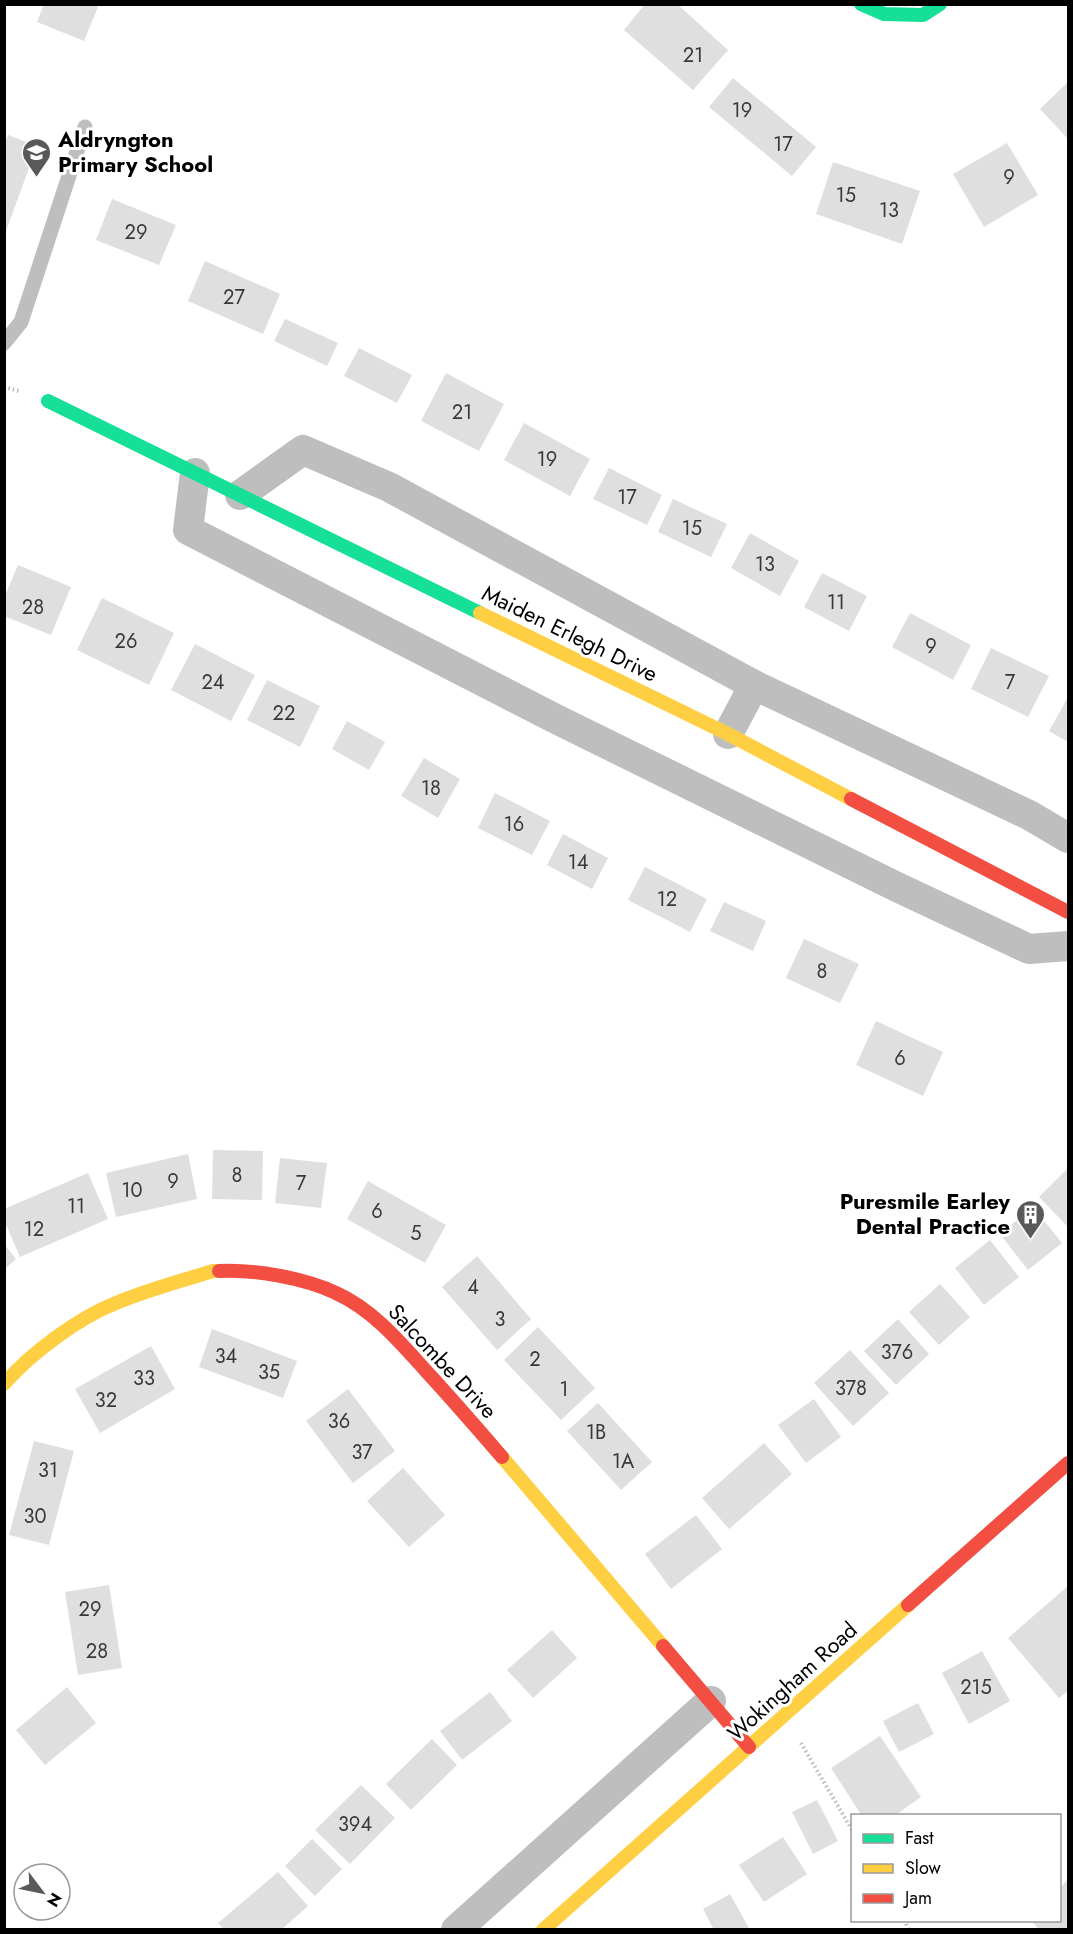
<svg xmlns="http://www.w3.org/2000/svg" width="1073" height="1934" font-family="Jost,sans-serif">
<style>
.building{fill:#dfdfdf}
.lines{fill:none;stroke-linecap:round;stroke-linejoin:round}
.path{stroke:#b9b9b9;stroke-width:4;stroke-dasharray:1.5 3;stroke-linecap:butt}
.lane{stroke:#bebebe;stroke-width:15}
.street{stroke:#bebebe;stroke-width:30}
.fast{stroke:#16e098;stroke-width:14}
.slow{stroke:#ffcf43;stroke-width:14}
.jam{stroke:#f24e42;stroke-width:14}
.labels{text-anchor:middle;stroke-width:6;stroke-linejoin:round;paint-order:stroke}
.number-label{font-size:20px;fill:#383838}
.poi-label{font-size:22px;font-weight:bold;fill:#000;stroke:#fff;text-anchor:start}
.street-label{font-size:22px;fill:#000;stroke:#fff}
</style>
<rect width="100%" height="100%" fill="#fff"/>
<g class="building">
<path d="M44,4H92L98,7L84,41L37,22Z"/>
<path d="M645,4H677L728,50L693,90L624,30Z"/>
<path d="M733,78L816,147L792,176L709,107Z"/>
<path d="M1068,82V139L1040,109Z"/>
<path d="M8,135L37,146L5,234L4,146Z"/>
<path d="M1007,143L1038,195L984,227L953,174Z"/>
<path d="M833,162L920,191L902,244L816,214Z"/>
<path d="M112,199L176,225L159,265L96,240Z"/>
<path d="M205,261L280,294L263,334L188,301Z"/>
<path d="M285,319L338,343L327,366L274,341Z"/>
<path d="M359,348L412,375L397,403L344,376Z"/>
<path d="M446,373L504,404L479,451L421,421Z"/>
<path d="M524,423L590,459L570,496L504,460Z"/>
<path d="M609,468L662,495L647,525L593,499Z"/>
<path d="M673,499L727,524L711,557L658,532Z"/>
<path d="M750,533L799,561L780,596L731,568Z"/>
<path d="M18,565L71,587L51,635L4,616V598Z"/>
<path d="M822,573L867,596L849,631L804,607Z"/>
<path d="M102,598L174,633L149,685L77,650Z"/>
<path d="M910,613L971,645L953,680L892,647Z"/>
<path d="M195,644L255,675L231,721L171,690Z"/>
<path d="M991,648L1049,676L1028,717L971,689Z"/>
<path d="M267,680L320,706L300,747L247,720Z"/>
<path d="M1068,697V742L1049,731Z"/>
<path d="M347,721L385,742L369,770L332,749Z"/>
<path d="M424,758L460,779L438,818L401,796Z"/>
<path d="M495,793L550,821L532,855L478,828Z"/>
<path d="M563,834L608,858L592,889L547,865Z"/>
<path d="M645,867L707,899L690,932L628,900Z"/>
<path d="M724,902L766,921L753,951L710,931Z"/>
<path d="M804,939L859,964L840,1003L786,978Z"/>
<path d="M876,1021L943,1052L923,1096L856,1065Z"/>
<path d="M213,1150L263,1151L262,1200L212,1199Z"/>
<path d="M188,1154L197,1199L116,1217L106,1173Z"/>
<path d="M280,1158L327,1163L321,1208L275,1203Z"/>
<path d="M1068,1168V1227L1039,1197Z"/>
<path d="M88,1173L108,1219L20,1257L4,1220V1209Z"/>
<path d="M368,1181L446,1225L425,1263L347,1219Z"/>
<path d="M1033,1207L1062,1243L1028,1270L1000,1234Z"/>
<path d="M990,1240L1019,1277L984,1305L955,1268Z"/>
<path d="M5,1245L16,1259L5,1269Z"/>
<path d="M477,1256L531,1319L497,1350L442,1287Z"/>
<path d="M940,1284L970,1317L939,1345L909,1312Z"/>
<path d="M898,1319L929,1354L896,1385L864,1351Z"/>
<path d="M538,1327L595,1388L561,1420L504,1360Z"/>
<path d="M212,1329L297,1361L283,1398L199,1367Z"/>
<path d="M151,1346L175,1389L100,1433L75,1389Z"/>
<path d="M850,1350L889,1393L853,1426L814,1383Z"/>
<path d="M348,1389L395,1451L353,1483L306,1421Z"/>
<path d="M814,1399L841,1437L806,1463L778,1425Z"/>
<path d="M598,1403L652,1462L621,1490L567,1431Z"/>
<path d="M34,1441L74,1451L49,1545L9,1535Z"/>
<path d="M764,1443L792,1474L729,1529L702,1498Z"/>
<path d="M403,1468L445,1515L409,1547L367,1501Z"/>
<path d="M696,1515L722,1549L671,1589L645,1554Z"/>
<path d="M109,1585L122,1668L78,1675L65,1592Z"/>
<path d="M1068,1586V1691L1059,1698L1008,1638Z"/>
<path d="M552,1630L577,1658L533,1698L507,1670Z"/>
<path d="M982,1651L1010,1701L969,1724L942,1673Z"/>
<path d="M67,1687L96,1723L45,1765L16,1730Z"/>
<path d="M490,1692L512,1721L462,1760L440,1731Z"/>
<path d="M918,1703L934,1734L899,1752L883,1721Z"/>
<path d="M880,1736L921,1797L894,1816H862L831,1768Z"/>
<path d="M432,1739L457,1765L411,1810L386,1784Z"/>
<path d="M361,1785L395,1818L350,1864L315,1830Z"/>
<path d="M817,1800L838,1841L813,1854L792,1812Z"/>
<path d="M783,1837L807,1874L764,1902L739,1865Z"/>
<path d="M312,1839L342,1869L315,1896L285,1866Z"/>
<path d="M278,1872L308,1906L281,1930H224L218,1923Z"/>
<path d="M1068,1879V1930H1039L1031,1920H1060V1888Z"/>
<path d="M730,1894L750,1930H714L703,1909Z"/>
</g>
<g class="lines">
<g class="path">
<path d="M4,387L19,391"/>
<path d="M801,1743L852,1830"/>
<path d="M904,1920L909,1930"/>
</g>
<path class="lane" d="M4,343L21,322L85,127"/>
<g class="street">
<path d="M195,473L188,530L556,719L897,887L1029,949L1068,946"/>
<path d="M240,495L303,450L389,487L754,685"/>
<path d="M728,734L754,685L1029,815L1068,838"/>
<path d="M456,1930L711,1701"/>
</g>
<g class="fast">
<path d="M861,4L884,14L923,15L940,4"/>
<path d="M48,401L480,613"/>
</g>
<g class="slow">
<path d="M480,613L728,734L851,799"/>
<path d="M4,1384C31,1353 78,1318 116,1303C147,1290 181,1281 213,1271H219"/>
<path d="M502,1457L663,1646"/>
<path d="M543,1930L908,1605"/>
</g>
<g class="jam">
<path d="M851,799L1068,912"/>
<path d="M219,1271C253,1269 305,1278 336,1293C372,1309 400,1342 426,1371C452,1399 477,1428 502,1457"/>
<path d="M908,1605L1068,1463"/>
<path d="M663,1646L749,1747"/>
</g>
</g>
<defs>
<symbol id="school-pin" viewBox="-11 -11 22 30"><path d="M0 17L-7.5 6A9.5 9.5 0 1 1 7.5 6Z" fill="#595959" stroke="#fff"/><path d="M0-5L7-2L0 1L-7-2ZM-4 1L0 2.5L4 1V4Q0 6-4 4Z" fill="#fff"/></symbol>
<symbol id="building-pin" viewBox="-11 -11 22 30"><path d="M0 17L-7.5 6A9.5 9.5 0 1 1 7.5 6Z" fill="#595959" stroke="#fff"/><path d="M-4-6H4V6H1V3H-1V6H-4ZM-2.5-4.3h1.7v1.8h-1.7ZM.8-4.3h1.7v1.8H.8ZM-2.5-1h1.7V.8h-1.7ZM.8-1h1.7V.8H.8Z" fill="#fff"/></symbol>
</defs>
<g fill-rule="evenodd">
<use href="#school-pin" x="20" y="136" width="33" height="45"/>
<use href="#building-pin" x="1014" y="1198" width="33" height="45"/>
</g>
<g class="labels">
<g class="number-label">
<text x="693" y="62">21</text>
<text x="742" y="117">19</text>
<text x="783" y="151">17</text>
<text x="1009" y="184">9</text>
<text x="846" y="202">15</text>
<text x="889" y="217">13</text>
<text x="136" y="239">29</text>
<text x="234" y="304">27</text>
<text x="462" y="419">21</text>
<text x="547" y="466">19</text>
<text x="627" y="504">17</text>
<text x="692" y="535">15</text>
<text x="765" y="571">13</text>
<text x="836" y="609">11</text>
<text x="33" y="614">28</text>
<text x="126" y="648">26</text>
<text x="931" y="653">9</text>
<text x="213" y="689">24</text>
<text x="1010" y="689">7</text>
<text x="284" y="720">22</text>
<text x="431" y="795">18</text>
<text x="514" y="831">16</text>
<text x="578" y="869">14</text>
<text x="667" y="906">12</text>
<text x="822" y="978">8</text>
<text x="900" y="1065">6</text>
<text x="237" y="1182">8</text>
<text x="173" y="1188">9</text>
<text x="301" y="1190">7</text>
<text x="132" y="1197">10</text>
<text x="76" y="1213">11</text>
<text x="377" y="1218">6</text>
<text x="34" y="1236">12</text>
<text x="416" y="1240">5</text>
<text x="473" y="1294">4</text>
<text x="500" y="1326">3</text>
<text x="897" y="1359">376</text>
<text x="226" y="1363">34</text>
<text x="535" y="1366">2</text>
<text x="269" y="1379">35</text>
<text x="144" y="1385">33</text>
<text x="851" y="1395">378</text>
<text x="564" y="1396">1</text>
<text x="106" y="1407">32</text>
<text x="339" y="1428">36</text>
<text x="596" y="1439">1B</text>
<text x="362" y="1459">37</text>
<text x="623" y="1468">1A</text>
<text x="48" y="1477">31</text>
<text x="35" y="1523">30</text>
<text x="90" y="1616">29</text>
<text x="97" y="1658">28</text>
<text x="976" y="1694">215</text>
<text x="355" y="1831">394</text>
</g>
<g class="poi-label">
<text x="58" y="147">Aldryngton<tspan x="58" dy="25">Primary School</tspan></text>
<text x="1010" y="1209" text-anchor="end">Puresmile Earley<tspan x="1010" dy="25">Dental Practice</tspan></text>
</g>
<g class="street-label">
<text transform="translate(570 633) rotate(26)" y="8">Maiden Erlegh Drive</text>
<text transform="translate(443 1361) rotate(47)" y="8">Salcombe Drive</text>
<text transform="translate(792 1681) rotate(-42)" y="8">Wokingham Road</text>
</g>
</g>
<rect width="1073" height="1934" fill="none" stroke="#000000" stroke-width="12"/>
<rect x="851" y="1814" width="210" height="108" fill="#ffffff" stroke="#999999" stroke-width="1.5"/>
<rect x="863" y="1834" width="30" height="9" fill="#16e098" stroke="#999999" stroke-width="1.5"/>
<text x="905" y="1844" font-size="18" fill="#000000">Fast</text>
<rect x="863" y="1864" width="30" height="9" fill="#ffcf43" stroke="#999999" stroke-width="1.5"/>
<text x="905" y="1874" font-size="18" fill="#000000">Slow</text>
<rect x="863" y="1894" width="30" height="9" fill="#f24e42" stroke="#999999" stroke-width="1.5"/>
<text x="905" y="1904" font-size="18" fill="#000000">Jam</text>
<g transform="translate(42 1892) rotate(122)"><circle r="28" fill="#ffffff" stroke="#999999" stroke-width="1.5"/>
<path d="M0-4.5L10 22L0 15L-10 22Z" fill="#595959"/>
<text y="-9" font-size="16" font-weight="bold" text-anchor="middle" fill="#000000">N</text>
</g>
</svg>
